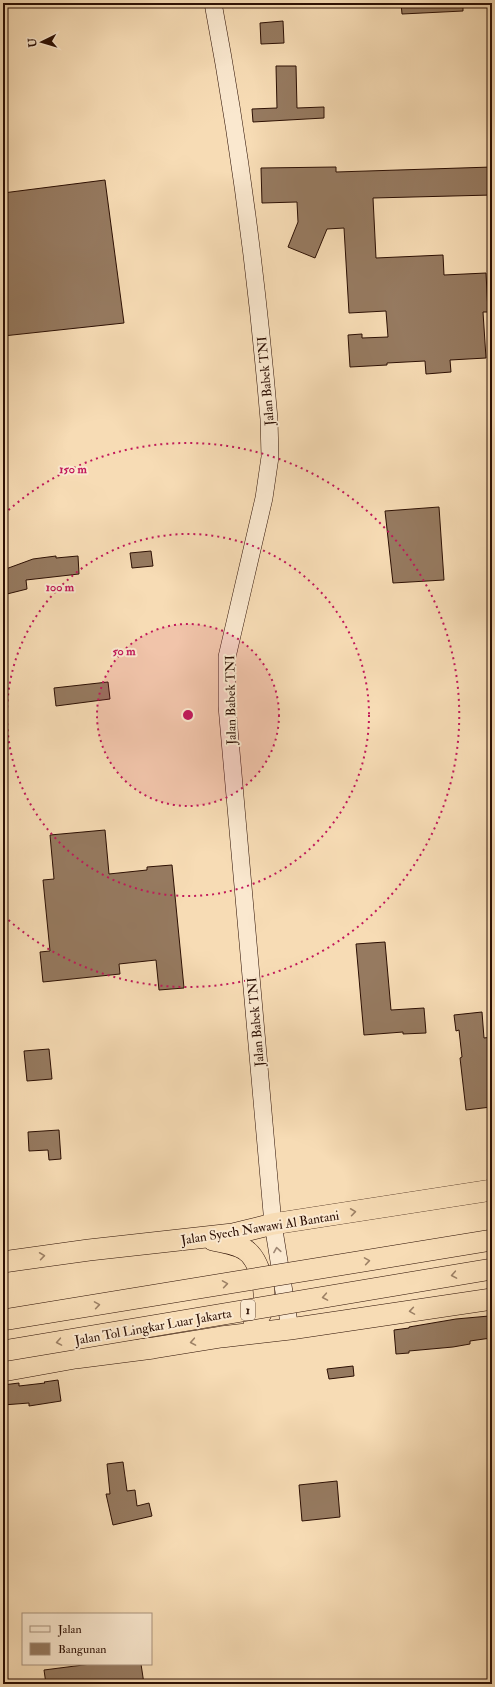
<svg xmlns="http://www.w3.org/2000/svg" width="495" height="1687" font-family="'IM FELL Double Pica',serif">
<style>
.building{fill:#967a60;stroke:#2c0f03}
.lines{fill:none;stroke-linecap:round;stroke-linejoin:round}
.secondary-casing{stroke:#2c0f03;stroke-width:18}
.highway-casing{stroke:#2c0f03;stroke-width:22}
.secondary{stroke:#fae8cf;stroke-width:17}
.highway{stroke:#f7dcb5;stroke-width:21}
.highway-bridge-casing{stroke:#2c0f03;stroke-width:22;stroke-linecap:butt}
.highway-bridge{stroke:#f7dcb5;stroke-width:21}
.oneway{stroke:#9c8065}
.oneway2{stroke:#9d8673}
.ring{fill:none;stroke:#c2185b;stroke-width:2;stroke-dasharray:2 4}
.labels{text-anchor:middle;stroke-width:4;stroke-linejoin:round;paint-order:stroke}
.shield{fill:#fae8cf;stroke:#6a5040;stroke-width:1}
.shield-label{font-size:12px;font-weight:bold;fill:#2c0f03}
.street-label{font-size:13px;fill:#2c0f03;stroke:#fae8cf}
.centre{fill:#c2185b;stroke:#fae8cf;stroke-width:2}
.ring-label{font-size:12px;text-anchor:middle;font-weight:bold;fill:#c2185b;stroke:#fae8cf;stroke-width:4;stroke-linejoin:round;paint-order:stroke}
</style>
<rect width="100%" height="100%" fill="#f7dcb5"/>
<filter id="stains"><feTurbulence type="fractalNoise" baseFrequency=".005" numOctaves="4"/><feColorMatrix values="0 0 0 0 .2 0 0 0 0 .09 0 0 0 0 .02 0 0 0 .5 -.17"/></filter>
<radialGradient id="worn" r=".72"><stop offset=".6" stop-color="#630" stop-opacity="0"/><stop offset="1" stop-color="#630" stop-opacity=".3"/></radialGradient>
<g class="building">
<path d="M401,3H463V11L402,14Z"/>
<path d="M283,21L284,43L261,44L260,23Z"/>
<path d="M276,66H296L297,108L324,107V118L253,122L252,109L277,108Z"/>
<path d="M336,167V172L492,167V195L373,198L376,258L443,255L444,275L486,273L488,312H483L486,358L450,360L451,372L426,374L425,361L387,363V365L350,367L348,335L362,334V338L388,337L386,311L349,313L344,228L327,229L315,258L288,247L298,222L297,202L262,203L261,168Z"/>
<path d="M105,180L124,323L3,336V193Z"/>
<path d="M439,507L444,580L393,583L385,511Z"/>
<path d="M151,551L153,566L132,568L130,553Z"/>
<path d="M56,556V558L78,556L79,574L26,580L27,589L3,595V570L33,559Z"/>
<path d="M108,682L110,699L56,706L54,688Z"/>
<path d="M105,830L109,874L147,870V867L172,865L184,988L159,990L156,960L119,964L120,974L43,982L40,952L50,951L43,880L54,879L50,835Z"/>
<path d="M385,942L391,1010L424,1008L426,1033L403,1034V1032L364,1035L356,944Z"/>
<path d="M482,1012L484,1038L492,1037V1095H490L491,1107L466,1110L460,1058L462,1057L459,1030L456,1031L454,1015Z"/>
<path d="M49,1049L52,1079L27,1081L24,1051Z"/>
<path d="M59,1130L61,1159L49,1160L48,1150L29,1151L28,1132Z"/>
<path d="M489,1316L491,1338L470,1341V1344L453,1347L409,1351V1353L396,1354L394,1330L409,1328V1327L456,1319Z"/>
<path d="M353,1366L354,1376L329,1379L327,1369Z"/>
<path d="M58,1380L61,1401L29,1406V1403L3,1405V1385L19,1383V1386L45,1383L44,1382Z"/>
<path d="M123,1462L127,1491L135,1490L137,1506L149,1503L152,1516L113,1525L106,1494H110L107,1464Z"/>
<path d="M337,1481L340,1517L302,1521L299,1485Z"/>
<path d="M91,1664H141L144,1684H46L44,1670Z"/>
</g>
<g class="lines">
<defs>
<path id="secondary" d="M213,3C239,140 257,279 269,419L270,457L264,498L227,657V706L273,1224L290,1329"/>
<g id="highway">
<path d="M213,1240C225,1243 241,1244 250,1254C263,1268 272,1310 254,1322"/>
<path d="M3,1262L89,1250L233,1234L273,1224L492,1190"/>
<path d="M3,1371L75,1358L153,1348L221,1337L290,1329L492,1299"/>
</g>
</defs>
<use href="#secondary" class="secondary-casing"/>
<use href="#highway" class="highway-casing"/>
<use href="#secondary" class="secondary"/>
<use href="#highway" class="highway"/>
<defs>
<g id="highway-bridge">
<path d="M3,1320L492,1240"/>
<path d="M3,1351L492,1269"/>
</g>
</defs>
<use href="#highway-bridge" class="highway-bridge-casing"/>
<use href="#highway-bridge" class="highway-bridge"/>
</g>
<defs><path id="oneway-chevron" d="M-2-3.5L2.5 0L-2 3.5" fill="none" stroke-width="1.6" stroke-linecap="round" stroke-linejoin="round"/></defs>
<g class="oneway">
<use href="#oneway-chevron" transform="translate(353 1212) rotate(-8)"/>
<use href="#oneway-chevron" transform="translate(42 1256) rotate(-8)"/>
<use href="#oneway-chevron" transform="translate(367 1261) rotate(-9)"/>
<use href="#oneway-chevron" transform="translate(454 1275) rotate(170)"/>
<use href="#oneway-chevron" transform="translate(225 1284) rotate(-9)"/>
<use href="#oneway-chevron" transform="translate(325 1297) rotate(170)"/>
<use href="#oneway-chevron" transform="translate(97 1305) rotate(-9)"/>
<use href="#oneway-chevron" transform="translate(412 1311) rotate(171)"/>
<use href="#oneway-chevron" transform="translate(59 1342) rotate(170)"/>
<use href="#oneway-chevron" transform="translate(193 1342) rotate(170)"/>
</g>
<use class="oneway2" href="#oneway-chevron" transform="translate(277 1250) rotate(-99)"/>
<circle cx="188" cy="715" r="91" fill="#c2185b" fill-opacity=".12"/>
<g class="ring">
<circle cx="188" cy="715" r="91"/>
<circle cx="188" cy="715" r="181"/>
<path d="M4 514A272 272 0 1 1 4 916"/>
</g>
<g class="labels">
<rect class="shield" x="241" y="1300" width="14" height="20" rx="3"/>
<g class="shield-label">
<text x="248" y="1314">1</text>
</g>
<g class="street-label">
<text transform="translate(265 381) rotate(-95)" y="5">Jalan Babek TNI</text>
<text transform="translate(230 700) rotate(-91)" y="5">Jalan Babek TNI</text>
<text transform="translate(255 1022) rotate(-95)" y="5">Jalan Babek TNI</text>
<text transform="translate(260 1227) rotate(-9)" y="5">Jalan Syech Nawawi Al Bantani</text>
<text transform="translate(153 1326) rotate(-10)" y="5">Jalan Tol Lingkar Luar Jakarta</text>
</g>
</g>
<circle cx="188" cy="715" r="6" class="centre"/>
<g class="ring-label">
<text x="73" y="473">150 m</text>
<text x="60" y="591">100 m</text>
<text x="124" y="655">50 m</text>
</g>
<rect width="495" height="1687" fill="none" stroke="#f7dcb5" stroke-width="16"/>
<rect x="4" y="4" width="487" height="1679" fill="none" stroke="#2c0f03" stroke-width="2"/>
<rect x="8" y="8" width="479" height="1671" fill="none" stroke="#2c0f03"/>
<rect x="22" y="1613" width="130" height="52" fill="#fae8cf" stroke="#a8917d"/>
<rect x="30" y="1626" width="20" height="6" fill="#fae8cf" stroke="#a8917d"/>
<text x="58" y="1633" font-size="12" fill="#2c0f03">Jalan</text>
<rect x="30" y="1643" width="20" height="12" fill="#967a60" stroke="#a8917d"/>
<text x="58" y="1653" font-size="12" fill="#2c0f03">Bangunan</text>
<g transform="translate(42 42) rotate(265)" stroke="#fae8cf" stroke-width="3" paint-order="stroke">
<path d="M0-3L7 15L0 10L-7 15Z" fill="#2c0f03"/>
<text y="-6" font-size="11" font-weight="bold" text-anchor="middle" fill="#2c0f03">U</text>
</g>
<rect width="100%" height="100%" filter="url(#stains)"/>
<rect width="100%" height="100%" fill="url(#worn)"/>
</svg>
